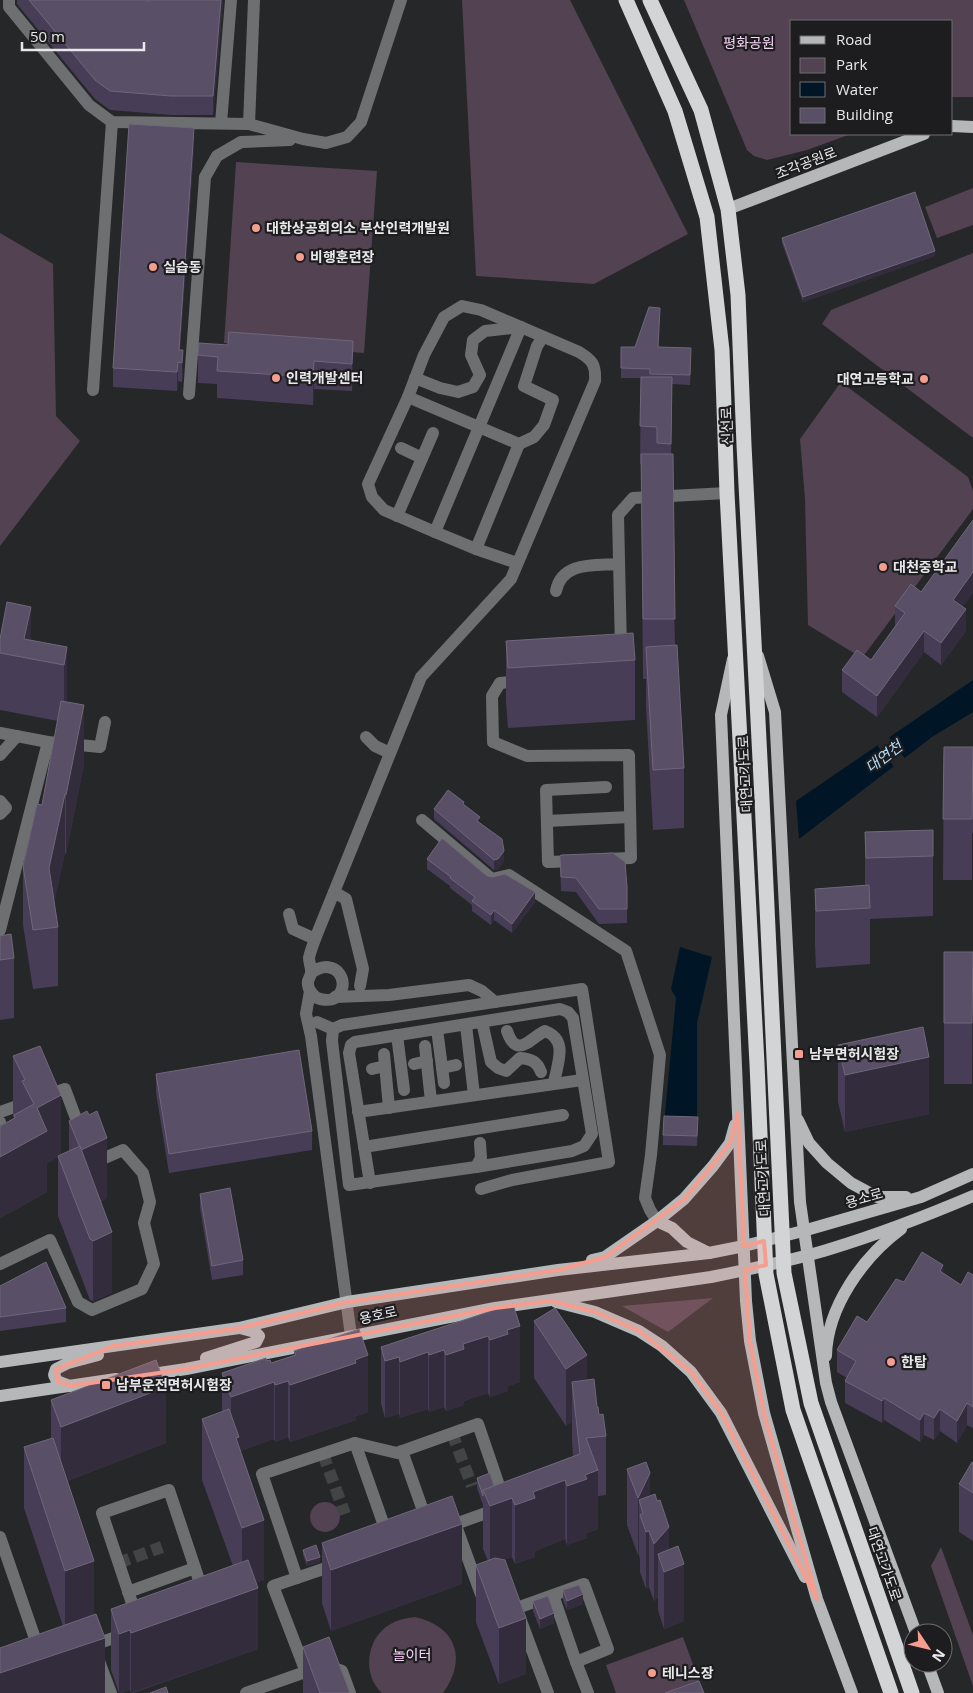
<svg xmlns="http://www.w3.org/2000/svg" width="973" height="1693" font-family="'Open Sans','Noto Sans KR',sans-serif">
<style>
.green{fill:#524252}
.water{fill:#001626}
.pier{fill:#262729}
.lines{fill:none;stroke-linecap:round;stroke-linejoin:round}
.minor-tunnel{stroke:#434446;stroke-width:12;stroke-dasharray:12 6;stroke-linecap:butt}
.minor{stroke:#6e6f70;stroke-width:12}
.major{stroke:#b5b7b9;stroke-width:12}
.highway{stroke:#d2d4d6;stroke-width:15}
.wall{fill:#483d56}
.shaded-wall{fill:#332c3d}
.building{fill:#594f66;stroke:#70677b}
.marked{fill:#f59d8e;fill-opacity:0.2;stroke:#f59d8e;stroke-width:4;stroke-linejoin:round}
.poi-dot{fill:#f59d8e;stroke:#1d1d1f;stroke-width:2}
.labels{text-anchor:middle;stroke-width:4.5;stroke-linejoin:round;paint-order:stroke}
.park-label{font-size:14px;fill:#f9d5fa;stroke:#1d1d1f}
.street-label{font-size:14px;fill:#e8e8ea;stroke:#1d1d1f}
.poi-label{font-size:14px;font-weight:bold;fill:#e8e8ea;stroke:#1d1d1f;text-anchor:start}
.water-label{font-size:15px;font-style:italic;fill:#b0dbfa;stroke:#1d1d1f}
</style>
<rect width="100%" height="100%" fill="#262729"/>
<g class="green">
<path d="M462,0H570L688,234L594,284L476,276Z"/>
<path d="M684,0H973V97H952V21H792V134H851L807,150L767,160L754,156L747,150Z"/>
<path d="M236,162L377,171L364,353L224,343Z"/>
<path d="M973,188V225L937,238L925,207Z"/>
<path d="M0,233L53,264L56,416L80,441L0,546Z"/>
<path d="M973,253V438L822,324L831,310Z"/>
<path d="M841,382L968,477L973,491V509L862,658L808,625L805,499L800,439Z"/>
<path d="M713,1298L668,1332L622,1306Z"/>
<circle cx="325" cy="1517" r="15"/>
<path d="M941,1547L973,1635V1686L931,1566Z"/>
<path d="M415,1617C456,1626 468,1659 443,1693H382C362,1675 366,1639 389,1625C397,1620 405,1618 415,1617Z"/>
<path d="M683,1637L699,1681L667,1693H616L606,1665Z"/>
</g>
<g class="water">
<path d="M973,680V712L932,737L799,839L796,801Z"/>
<path d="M680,947L712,957L697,1023V1123L664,1124L676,998L671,989Z"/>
</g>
<path class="pier" d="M888,736L906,760L895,768L877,745Z"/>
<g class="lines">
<g class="minor-tunnel">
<path d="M452,1433L472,1486"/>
<path d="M323,1454L345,1514"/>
<path d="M118,1563L162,1547"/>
</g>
<g class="minor">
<path d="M9,0V7L89,105L112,122L249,124L303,139L326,143L347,137L361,122L401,0"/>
<path d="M221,123L231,0"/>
<path d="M249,124L254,0"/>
<path d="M93,390L112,122"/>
<path d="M189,394L205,177L217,156L241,142L290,140"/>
<path d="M408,397L368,484L372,497L384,510L435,532L521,327L485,331L473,340L471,355L480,375L473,387L458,392L440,388L415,378"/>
<path d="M519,444L534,437L544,425L553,400L524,386L537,346L543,337"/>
<path d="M401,448L422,458"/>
<path d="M397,516L433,433"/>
<path d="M435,532L476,549"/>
<path d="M556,591C562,561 595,566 619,564"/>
<path d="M621,650L618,515L633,498L727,493"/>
<path d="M522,681L500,683L492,696L493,742L527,756L629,755L631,858L604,859"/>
<path d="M0,733L48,742L100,747L105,722"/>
<path d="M366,737L375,746L390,753"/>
<path d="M0,755L17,736"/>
<path d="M0,801L6,808L0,814"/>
<path d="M422,820L492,879L509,875L626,951L660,1055L651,1155L645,1198L650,1210L657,1221"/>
<path d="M547,821L630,817"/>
<path d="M576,861L548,862L546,790L606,787"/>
<path d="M334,892L346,899L363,969L360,986"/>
<path d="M289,914L293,929L315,939"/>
<path d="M0,930L48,742"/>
<path d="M311,973C337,954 353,986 335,998C331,1001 325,1000 320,999C313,997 307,989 308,981C309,979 310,976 311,974C312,969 309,963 309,958C310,952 313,945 315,939L421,677L511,579L595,381C596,364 592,360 579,352L481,310L462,306L444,317L424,355L408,397L519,444L476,549L517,563"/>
<path d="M310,991L306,1014L311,1036L351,1336"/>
<path d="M335,997L389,995L469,985L482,991L495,1002"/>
<path d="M317,1022L333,1029L332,1041L349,1185L476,1167L481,1158L480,1143"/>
<path d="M482,1022L491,1062L498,1068L506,1071L520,1058C531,1059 537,1061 541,1072"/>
<path d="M466,1025L474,1095"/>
<path d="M333,1029L342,1025L582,989L609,1162L512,1180L481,1189"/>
<path d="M437,1029L444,1083"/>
<path d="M507,1031C517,1060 530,1038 545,1031C569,1040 557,1064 554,1083"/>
<path d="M397,1035L404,1090"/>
<path d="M425,1046L431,1101"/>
<path d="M384,1054L389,1108"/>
<path d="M414,1064L427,1061"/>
<path d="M442,1068L456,1065"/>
<path d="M372,1069L385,1066"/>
<path d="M0,1112L65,1089L81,1132"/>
<path d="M358,1112L582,1080"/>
<path d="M0,1122V1125"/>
<path d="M364,1147L563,1115"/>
<path d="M370,1183L349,1053L351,1045L355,1042L560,1009L568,1012L573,1018L592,1134L584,1146L572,1151L476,1167"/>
<path d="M0,1264L50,1240L78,1302L92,1310L142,1289L154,1264L144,1223L150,1202L143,1173L123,1150L93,1163"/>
<path d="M355,1443L388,1537"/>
<path d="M402,1451L427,1522"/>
<path d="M456,1526L482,1597"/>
<path d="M0,1537L40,1653"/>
<path d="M297,1578L262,1474L355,1443L397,1453L478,1424L506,1506L447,1527"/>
<path d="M128,1592L195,1568"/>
<path d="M506,1609L512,1610L517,1608L584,1584L608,1649L576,1662L553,1595"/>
<path d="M137,1618L102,1513L169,1490L204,1595"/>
<path d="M520,1618L548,1693"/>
<path d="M576,1662L588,1693"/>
<path d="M306,1672L273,1586L338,1564"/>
<path d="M111,1693L93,1645L125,1634"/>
<path d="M246,1693L325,1665L342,1671L350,1693"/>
</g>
<g class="major">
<path d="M952,126L973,127"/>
<path d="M728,209L924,134"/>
<path d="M758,656L775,712L800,1202L826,1383L831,1402L916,1633"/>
<path d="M733,659L721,715L746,1301L750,1341L764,1413L817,1599L852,1693"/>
<path d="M798,1120L809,1143L827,1163L851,1183L877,1197H906"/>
<path d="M657,1221L672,1228L687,1242L709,1253"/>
<path d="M592,1260L605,1257L657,1221L684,1199L713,1166L730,1143L735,1125"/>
<path d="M556,1302L595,1312L639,1331L662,1346L691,1372L721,1413L805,1577"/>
<path d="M826,1356C827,1307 863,1257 901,1229"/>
<path d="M206,1358L256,1342L259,1336L255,1332L240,1328"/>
<path d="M0,1362L239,1328L347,1302L558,1270L709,1253L744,1246L803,1231L921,1197L973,1174"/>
<path d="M146,1375L186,1369L495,1308L711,1277C751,1269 791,1261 830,1249C879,1234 926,1216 973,1196"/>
<path d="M70,1386L57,1381L54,1375L56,1369L68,1363L98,1355"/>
<path d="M0,1396L116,1379"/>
<path d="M927,1663L938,1693"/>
</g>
<g class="highway">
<path d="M626,0L675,111L707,217L722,350L727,493L757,1064L766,1274L793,1410L891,1693"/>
<path d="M650,0L701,110L728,209L738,295L744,445L762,799L784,1273L811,1403L912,1693"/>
</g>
</g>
<g class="wall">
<path d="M17,0H147L148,2L223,0L213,115H171L110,110L95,99L17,4Z"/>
<path d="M194,147L180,350L183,369L182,382L178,381L177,391L113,387V368Z"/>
<path d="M782,238L935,256L803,302L782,243Z"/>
<path d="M353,341V368L352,391L314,389L313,405L217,398V384L198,383V355L228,345Z"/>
<path d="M621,347H659L691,358L690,385L672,384L671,454L675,645L684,768V828L653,830L646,707V679H643L641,464H640L641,378H621Z"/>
<path d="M921,592L963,607L966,631L941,665L924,652L877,717L842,692V670L871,660L895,626V606Z"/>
<path d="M0,639L31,640L67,647V702L84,764L66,854L65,853L54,903L58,927V986L33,989L23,925V866L42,805L58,721L0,710Z"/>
<path d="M506,641L635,660V720L508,728L506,701Z"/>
<path d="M944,747H973V833H972V880H943Z"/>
<path d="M464,805L480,823L504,861L498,869L494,870L434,819V809Z"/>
<path d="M865,832L933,856V916L870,919V964L816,968L815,945V889L865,885Z"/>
<path d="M560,856L627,902V923L599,924L576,892L561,891Z"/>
<path d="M427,859L487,876L535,902L512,933L494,920L491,925L472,911V905L450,888V886L427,869Z"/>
<path d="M0,936L14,958V1018L0,1020Z"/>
<path d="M973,952L972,1084H944V1023Z"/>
<path d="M838,1045L929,1114L845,1132L838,1102Z"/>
<path d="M13,1056L61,1154L69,1151V1121L107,1198L100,1202L112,1293L93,1301L90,1300L58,1216V1157L47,1163V1192L0,1218V1126L14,1118L13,1116Z"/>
<path d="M156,1074L312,1131V1150L169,1173L156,1093Z"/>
<path d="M698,1127L697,1146L663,1145V1135Z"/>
<path d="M200,1194L243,1260V1275L212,1280L200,1208Z"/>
<path d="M943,1274L961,1285L973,1275V1428L967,1425L957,1443L940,1431L934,1440L924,1435L920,1442L884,1420L882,1423L845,1403V1381L847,1378L837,1372V1350L867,1322Z"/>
<path d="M0,1286L66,1308V1322L0,1331Z"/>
<path d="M513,1304L520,1382L508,1386V1391L490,1397L488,1393L464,1401V1405L446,1411L444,1407L429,1412L428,1409L400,1418L399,1414L385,1418L381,1404V1347Z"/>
<path d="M534,1321L587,1380L597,1407L606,1436V1495L598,1496V1529L587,1533V1538L567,1545L565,1539L535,1551V1557L515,1564L512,1557L504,1560L526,1674L499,1684L476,1622V1565L488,1561L483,1549V1505L477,1488V1478L494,1486L573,1456L572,1441V1422L566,1426L534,1378Z"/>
<path d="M294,1351L368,1412L356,1416V1420L290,1442L288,1437L275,1442L274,1439L240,1451L264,1580L256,1583L258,1649L133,1693H131L130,1690L122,1693H119L111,1670V1609L233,1566L202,1480V1419L222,1412V1373L267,1361L271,1363L294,1355Z"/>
<path d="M51,1400L166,1443L67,1481L94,1615L105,1693L63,1626L24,1508V1447L51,1438Z"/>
<path d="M973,1463V1541L959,1532V1484Z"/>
<path d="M627,1469L650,1496L669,1549L684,1621L664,1629L658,1610V1597L654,1601L649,1587L646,1589L640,1572V1560L639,1554L638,1555L627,1525Z"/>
<path d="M322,1543L462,1584L331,1631L322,1603Z"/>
<path d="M303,1550L320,1562L307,1566L303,1555Z"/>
<path d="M563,1590L583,1604L567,1610L563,1600Z"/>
<path d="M533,1601L554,1623L540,1629L533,1611Z"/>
<path d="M303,1647L350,1693H303Z"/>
</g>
<g class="shaded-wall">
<path d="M221,0H223L213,115V96Z"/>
<path d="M194,128V147L179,362V350Z"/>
<path d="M935,251V256L803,302V297Z"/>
<path d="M353,341V368L352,391V364Z"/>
<path d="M183,350V369L182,382V363Z"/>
<path d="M314,361V389L313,405V377Z"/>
<path d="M178,362V381L177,391V372Z"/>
<path d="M672,377V415L671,482V444Z"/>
<path d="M973,572V593L953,621V600Z"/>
<path d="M31,607V659L24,639Z"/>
<path d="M966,609V631L941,665V643Z"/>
<path d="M924,631V652L877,717V696Z"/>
<path d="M67,647V704L64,722V665Z"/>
<path d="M84,705V764L66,854V795Z"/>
<path d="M65,794V853L49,927V868Z"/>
<path d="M504,851V861L498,869L494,870V860Z"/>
<path d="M535,892V902L512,933V924Z"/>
<path d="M494,910V920L491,925V915Z"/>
<path d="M929,1057V1114L845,1132V1075Z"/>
<path d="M61,1095V1156L47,1163V1192L0,1218V1157L37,1108Z"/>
<path d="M107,1138V1198L81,1211V1150Z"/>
<path d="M112,1232V1293L93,1301V1241Z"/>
<path d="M943,1265V1287L940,1271Z"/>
<path d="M520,1326V1382L508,1386V1391L490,1397V1340L507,1330Z"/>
<path d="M488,1336V1393L464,1401V1405L446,1411V1355L463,1344Z"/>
<path d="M444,1350V1407L429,1412V1355Z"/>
<path d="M428,1352V1409L400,1418V1362Z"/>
<path d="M368,1355V1412L356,1416V1420L290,1442V1385Z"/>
<path d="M587,1355V1412L572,1382V1422L566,1426V1369Z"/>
<path d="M399,1357V1414L385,1418V1361Z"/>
<path d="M288,1381V1437L275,1442V1385Z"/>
<path d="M274,1382V1439L231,1454V1397Z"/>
<path d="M166,1387V1443L61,1483V1427Z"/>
<path d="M884,1398V1420L882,1423V1401Z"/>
<path d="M967,1403V1425L957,1443V1421Z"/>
<path d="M940,1409V1431L934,1440V1418Z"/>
<path d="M924,1413V1435L920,1442V1420Z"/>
<path d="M598,1470V1529L587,1533V1538L567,1545V1486L585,1475Z"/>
<path d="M650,1473V1530L649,1533V1587L646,1589V1532L643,1513L639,1500V1554L638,1555V1498Z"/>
<path d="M565,1480V1539L535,1551V1557L515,1564V1505L533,1492Z"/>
<path d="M512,1498V1557L490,1566V1506Z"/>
<path d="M264,1520V1580L242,1588V1528Z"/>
<path d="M462,1524V1584L331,1631V1570Z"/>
<path d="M669,1527V1570L684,1564V1621L664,1629V1572L658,1554V1597L654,1601V1544Z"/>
<path d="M320,1557V1562L307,1566V1561Z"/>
<path d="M94,1561V1622L65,1632V1571Z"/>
<path d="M258,1588V1649L131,1693V1633Z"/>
<path d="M583,1594V1604L567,1610V1601Z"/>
<path d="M554,1613V1623L540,1629V1619Z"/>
<path d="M526,1618V1674L499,1684V1628Z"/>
<path d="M130,1630V1690L122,1693H119V1634Z"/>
<path d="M105,1638V1693H0V1673Z"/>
</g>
<g class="building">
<path d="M29,0H147L148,2L149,0H221L213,96H171L110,91L95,80Z"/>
<path d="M129,124L194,128L179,350H183L182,363L178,362L177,372L113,368Z"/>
<path d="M915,192L935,251L803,297L782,238Z"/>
<path d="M649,307L660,308L658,347L691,348L690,375L650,374V369L621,368V347H635Z"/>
<path d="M229,332L353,341L352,364L314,361L313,377L217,371L218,357L198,355L199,343L228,345Z"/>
<path d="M641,377H672L671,444L657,443V427L640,426Z"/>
<path d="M641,454H673L675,619H643Z"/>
<path d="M973,520V572L953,600L966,609L941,643L924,631L877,696L842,670L857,650L871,660L905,613L895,606L911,584L921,592Z"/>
<path d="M7,602L31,607L24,639L67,647L64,665L0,653V639Z"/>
<path d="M633,633L635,660L508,668L506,641Z"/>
<path d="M677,645L684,768L653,770L646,647Z"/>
<path d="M61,701L84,705L66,795L65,794L49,868L58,927L33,930L23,866L37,804L42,805Z"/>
<path d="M944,747H973L972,819H943Z"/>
<path d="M448,790L464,802L463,804L480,817L477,821L502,839L504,851L498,859L494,860L434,809Z"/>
<path d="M933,830V856L866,858L865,832Z"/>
<path d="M442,838L487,876L493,877L505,874L535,892L512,924L494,910L491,915L472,901L475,897L450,878L451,877L427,859Z"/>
<path d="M613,853L625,862L627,887V909H599L576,878L561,877L560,856L561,855Z"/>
<path d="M869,885L870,908L816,911L815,889Z"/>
<path d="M11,934L14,958L0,960V936Z"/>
<path d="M944,952H973L972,1023H944Z"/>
<path d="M923,1027L929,1057L845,1075L838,1045Z"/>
<path d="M40,1046L61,1095L37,1108L47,1131L0,1157V1126L15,1118L14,1115L34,1104L22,1081L25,1080L13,1056Z"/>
<path d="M299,1050L312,1131L169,1154L156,1074Z"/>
<path d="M87,1111L89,1115L97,1111L107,1138L81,1150L69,1121Z"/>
<path d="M664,1116L698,1117L697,1136L663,1135Z"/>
<path d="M80,1146L112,1232L93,1241L90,1239L58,1156Z"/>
<path d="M230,1188L243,1260L212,1266L200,1194Z"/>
<path d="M922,1252L943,1265L940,1271L961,1285L968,1272L973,1275V1407L967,1403L957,1421L940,1409L934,1418L924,1413L920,1420L884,1398L882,1401L845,1381L856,1361L837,1350L857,1316L867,1322L896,1279L904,1282Z"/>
<path d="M46,1262L66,1308L0,1317V1286Z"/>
<path d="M513,1304L520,1326L507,1330L508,1334L490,1340L488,1336L463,1344L464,1349L446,1355L444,1350L429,1355L428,1352L400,1362L399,1357L385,1361L381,1347Z"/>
<path d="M555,1308L587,1355L566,1369L534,1321Z"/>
<path d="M359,1329L368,1355L355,1360L356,1363L290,1385L288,1381L275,1385L274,1382L231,1397L222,1373L266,1358L267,1361L270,1360L271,1363L296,1355L294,1351Z"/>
<path d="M156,1360L166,1387L61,1427L51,1400Z"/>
<path d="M594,1379L597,1407H598L599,1415L603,1414L606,1436L586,1438L598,1470L585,1475L587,1479L567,1486L565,1480L533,1492L535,1498L515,1505L512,1498L490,1506L483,1490L580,1454L572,1382Z"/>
<path d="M229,1409L239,1437L236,1438L264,1520L242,1528L202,1419Z"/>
<path d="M53,1438L94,1561L65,1571L24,1447Z"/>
<path d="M646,1462L650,1473L638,1498L627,1469Z"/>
<path d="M972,1462L973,1463V1493L959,1484Z"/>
<path d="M490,1473L494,1486L483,1490V1496L477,1478Z"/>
<path d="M655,1494L657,1501L660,1500L669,1527L654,1544L649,1531L646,1532L640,1515L643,1513L639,1500Z"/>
<path d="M452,1496L462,1524L331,1570L322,1543Z"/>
<path d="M316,1545L320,1557L307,1561L303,1550Z"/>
<path d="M678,1546L684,1564L664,1572L658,1554Z"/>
<path d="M495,1558L505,1560L526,1618L499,1628L476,1565Z"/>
<path d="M248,1560L258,1588L131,1633L130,1630L119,1634L111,1609Z"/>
<path d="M579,1585L583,1594L567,1601L563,1590Z"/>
<path d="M548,1596L554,1613L540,1619L533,1601Z"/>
<path d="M96,1614L105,1638L0,1673V1648Z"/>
<path d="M329,1637L350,1693H320L303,1647Z"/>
<path d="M699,1681L704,1693H665Z"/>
<path d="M166,1687L168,1693H150Z"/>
</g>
<path class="marked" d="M738,1113L744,1246L764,1241L766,1265L745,1270L750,1341L764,1413L817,1599L721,1413L691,1372L639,1331L595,1312L551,1301L495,1308L186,1369L70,1386L57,1381L56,1369L113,1346L239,1328L347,1302L558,1270L605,1257L684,1199L730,1143Z"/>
<g class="poi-dot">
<circle cx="256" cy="228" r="5"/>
<circle cx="300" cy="257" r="5"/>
<circle cx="153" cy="267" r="5"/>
<circle cx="276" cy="378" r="5"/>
<circle cx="924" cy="379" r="5"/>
<circle cx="883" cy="567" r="5"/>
<rect x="794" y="1049" width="10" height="10" rx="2.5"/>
<circle cx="891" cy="1362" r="5"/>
<rect x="101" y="1380" width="10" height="10" rx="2.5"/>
<circle cx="652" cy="1673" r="5"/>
</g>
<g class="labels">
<g class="park-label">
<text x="749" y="48">평화공원</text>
<text x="412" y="1660">놀이터</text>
</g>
<g class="street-label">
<text transform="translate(806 163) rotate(-21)" y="5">조각공원로</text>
<text transform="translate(727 426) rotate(-92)" y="5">신선로</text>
<text transform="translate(745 774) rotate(-93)" y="5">대연고가도로</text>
<text transform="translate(763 1178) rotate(-93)" y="5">대연고가도로</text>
<text transform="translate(864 1198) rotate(-16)" y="5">용소로</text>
<text transform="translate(378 1315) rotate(-12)" y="5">용호로</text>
<text transform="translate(884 1564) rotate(71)" y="5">대연고가도로</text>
</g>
<g class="poi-label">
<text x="266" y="233">대한상공회의소 부산인력개발원</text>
<text x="310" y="262">비행훈련장</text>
<text x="163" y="272">실습동</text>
<text x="286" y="383">인력개발센터</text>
<text x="914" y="384" text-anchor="end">대연고등학교</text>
<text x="893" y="572">대천중학교</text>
<text x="809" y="1059">남부면허시험장</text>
<text x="901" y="1367">한탑</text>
<text x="116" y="1390">남부운전면허시험장</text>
<text x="662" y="1678">테니스장</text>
</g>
<g class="water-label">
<text transform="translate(884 757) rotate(-37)" y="5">대연천</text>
</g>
</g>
<rect x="790" y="20" width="162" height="115" fill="#1d1d1f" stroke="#6e6e70"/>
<rect x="800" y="36" width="25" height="8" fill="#b5b7b9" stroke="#6e6e70"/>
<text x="836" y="45" font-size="15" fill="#e8e8ea">Road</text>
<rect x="800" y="58" width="25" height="15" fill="#524252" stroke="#6e6e70"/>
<text x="836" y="70" font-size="15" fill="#e8e8ea">Park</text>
<rect x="800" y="82" width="25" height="15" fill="#001626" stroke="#6e6e70"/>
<text x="836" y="95" font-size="15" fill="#e8e8ea">Water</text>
<rect x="800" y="108" width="25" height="15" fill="#594f66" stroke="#6e6e70"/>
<text x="836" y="120" font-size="15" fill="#e8e8ea">Building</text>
<g transform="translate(928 1648) rotate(125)"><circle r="24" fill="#1d1d1f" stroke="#6e6e70"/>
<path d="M0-4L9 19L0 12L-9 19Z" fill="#f59d8e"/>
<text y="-8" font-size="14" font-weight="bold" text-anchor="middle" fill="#e8e8ea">N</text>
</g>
<path d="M22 42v8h122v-8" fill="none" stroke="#e8e8ea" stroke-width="2.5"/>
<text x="30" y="42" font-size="15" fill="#e8e8ea" stroke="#1d1d1f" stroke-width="4" paint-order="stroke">50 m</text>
</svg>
